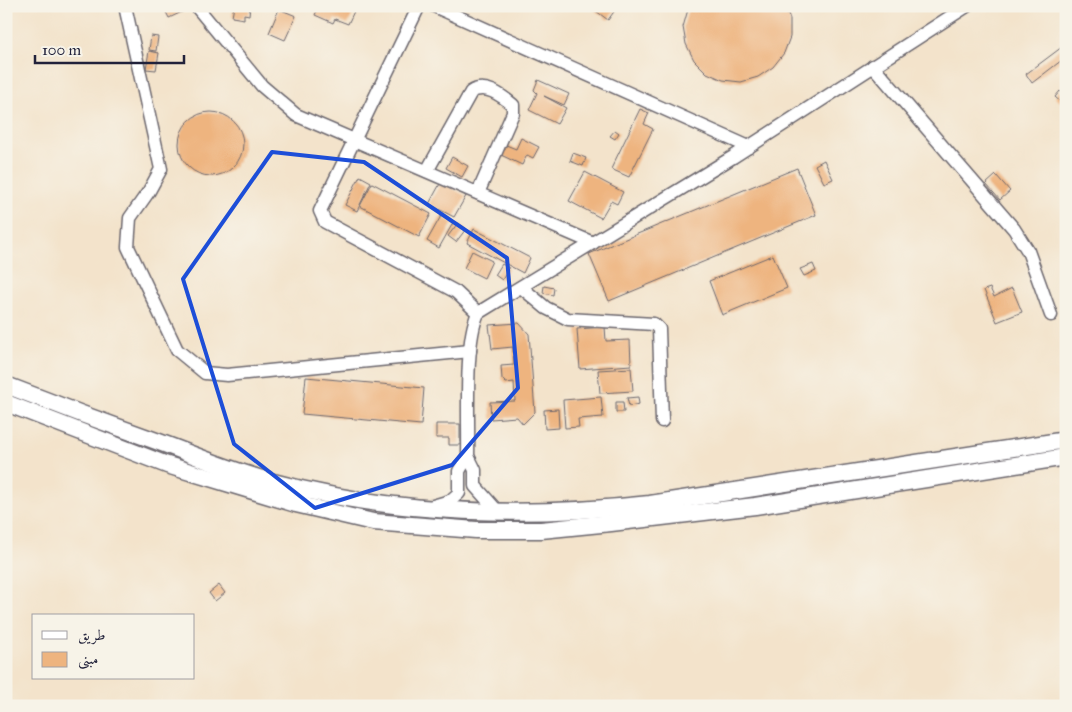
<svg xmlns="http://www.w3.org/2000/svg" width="1072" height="712" font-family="'IM FELL Great Primer',Amiri,serif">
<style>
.building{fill:#eeb47f}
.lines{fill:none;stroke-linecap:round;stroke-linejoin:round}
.minor-casing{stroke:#6b666d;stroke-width:15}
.major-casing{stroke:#6b666d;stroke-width:19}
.minor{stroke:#fff;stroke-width:12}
.major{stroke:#fff;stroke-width:16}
.marked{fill:none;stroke:#1d4ed8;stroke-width:4;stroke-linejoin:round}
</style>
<rect width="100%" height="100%" fill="#f7f3e8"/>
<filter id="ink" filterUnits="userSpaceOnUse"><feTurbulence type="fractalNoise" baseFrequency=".02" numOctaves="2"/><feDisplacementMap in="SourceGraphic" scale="10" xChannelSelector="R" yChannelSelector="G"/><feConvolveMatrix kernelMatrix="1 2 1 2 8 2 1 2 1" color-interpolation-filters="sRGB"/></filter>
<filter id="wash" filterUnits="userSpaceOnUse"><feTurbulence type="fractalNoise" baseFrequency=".0096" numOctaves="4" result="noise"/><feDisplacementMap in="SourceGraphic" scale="20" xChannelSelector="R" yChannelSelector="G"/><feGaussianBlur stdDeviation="1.12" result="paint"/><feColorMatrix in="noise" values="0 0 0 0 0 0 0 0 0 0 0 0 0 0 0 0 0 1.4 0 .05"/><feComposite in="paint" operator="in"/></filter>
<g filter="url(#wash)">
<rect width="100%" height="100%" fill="#f3e3cb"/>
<g id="blocks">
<g class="building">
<path d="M163,6H184L186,10L169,18Z"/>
<path d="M234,6H250L249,15L244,14V19L232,17Z"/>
<path d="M319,6H353L356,7L348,24L335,19L333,23L315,15Z"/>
<path d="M594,6H618L608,20L592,8Z"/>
<path d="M689,6H785L790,19V37L784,53L773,67L758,77L741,82L723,80L707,73L694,60L686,44L683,27Z"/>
<path d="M279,9L296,16L285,40L269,33Z"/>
<path d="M151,36L158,37L156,51L149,50Z"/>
<path d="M1062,47L1066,51V57L1032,83L1026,74Z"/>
<path d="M149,51L159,53L156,70L146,69Z"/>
<path d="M538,80L569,94L564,105L544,96L566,108L557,124L529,110L537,93L534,90Z"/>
<path d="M1060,91L1066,96L1063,104L1055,97Z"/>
<path d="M640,109L649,113L644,124L653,129L629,177L611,169Z"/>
<circle cx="211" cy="144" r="32"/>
<path d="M615,130L619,133L615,139L610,136Z"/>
<path d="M521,138L539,147L533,158L527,155L522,165L501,155L506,145L516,149Z"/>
<path d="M573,153L586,158L583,166L570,161Z"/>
<path d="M452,157L468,166L462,177L446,168Z"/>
<path d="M824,160L833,179L824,183L815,165Z"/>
<path d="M797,168L816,215L609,301L589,254Z"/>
<path d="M585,172L623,192L617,204L611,201L601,218L569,201Z"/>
<path d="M996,175L1010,191L1000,200L986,184Z"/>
<path d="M360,176L371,182L357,211L345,205Z"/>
<path d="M441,182L466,196L454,217L429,204Z"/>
<path d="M372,183L431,214L419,237L360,206Z"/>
<path d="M441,216L453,223L439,248L427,241Z"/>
<path d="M458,223L466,229L456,242L448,236Z"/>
<path d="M474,229L530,258L523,273L467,243Z"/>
<path d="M472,251L492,261L484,278L464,268Z"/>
<path d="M773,255L787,288L722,315L709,281Z"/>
<path d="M502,264L509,268L502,280L495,275Z"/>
<path d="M813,264L816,271L804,276L800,269Z"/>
<path d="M544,286L554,288L553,295L543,293Z"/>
<path d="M990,288L994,297L1012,288L1022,312L997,322L984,290Z"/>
<path d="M519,323L529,334L535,412L523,424L517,417L491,419L490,402L515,401L514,382L506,383L502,379L501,366L514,365L513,347L492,349L489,325Z"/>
<path d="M605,327L606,341L630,340L631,365L580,369L577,329Z"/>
<path d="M631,368L633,391L600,393L598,370Z"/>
<path d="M306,377L424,388L421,425L302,414Z"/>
<path d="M601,397L603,417L578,419L579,427L565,428L563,400Z"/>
<path d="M638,397L639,404L629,406L627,398Z"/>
<path d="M616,402H623L624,412H616Z"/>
<path d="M558,409L559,428L545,429L544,410Z"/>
<path d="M436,424H460V445H449V438H436Z"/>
<path d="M219,585L225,593L215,601L209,593Z"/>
</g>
</g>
</g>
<g filter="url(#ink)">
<use href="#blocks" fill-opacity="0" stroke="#6b666d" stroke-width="1"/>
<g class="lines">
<defs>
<g id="minor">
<path d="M125,6L161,169L149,191L130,218L128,247L177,350L205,373L227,375L470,351"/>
<path d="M196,6L262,86L296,115L593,243"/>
<path d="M419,6L320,211L325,222L456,292L478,313"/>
<path d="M434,6L749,147"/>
<path d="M873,66L1014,229L1028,251L1051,315"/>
<path d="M427,171L471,92C485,83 501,95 513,105V113L478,193"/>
<path d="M521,287L546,308L568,319L654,324L659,329L662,421"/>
<path d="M433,506L450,501L459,493V471L468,456"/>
<path d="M498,512L475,486V470L468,456C469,420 464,344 478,313L733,157L967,6"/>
</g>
<g id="major">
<path d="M6,385C57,405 108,424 159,442C197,456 234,472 273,482C396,515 524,518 650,504L1066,440"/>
<path d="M6,403L167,465L296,504L373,522L476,530H541L611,523L755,506L1066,457"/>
</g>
</defs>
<use href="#minor" class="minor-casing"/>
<use href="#major" class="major-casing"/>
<use href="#minor" class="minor"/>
<use href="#major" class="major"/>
</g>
</g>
<path class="marked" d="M272,152L364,162L507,258L518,388L452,465L315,508L234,444L183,279Z"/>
<rect width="1072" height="712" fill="none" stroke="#f7f3e8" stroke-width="25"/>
<rect x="32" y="614" width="162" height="65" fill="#f7f3e8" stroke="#a29fa3"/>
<rect x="42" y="631" width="25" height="8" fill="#ffffff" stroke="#a29fa3"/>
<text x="78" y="640" font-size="15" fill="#22223b">طريق</text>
<rect x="42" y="652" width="25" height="15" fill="#eeb47f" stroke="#a29fa3"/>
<text x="78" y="664" font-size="15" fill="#22223b">مبنى</text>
<path d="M35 55v8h149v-8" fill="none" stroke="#22223b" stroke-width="2.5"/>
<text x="42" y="55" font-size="15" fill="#22223b" stroke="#f7f3e8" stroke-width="4" paint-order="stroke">100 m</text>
</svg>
